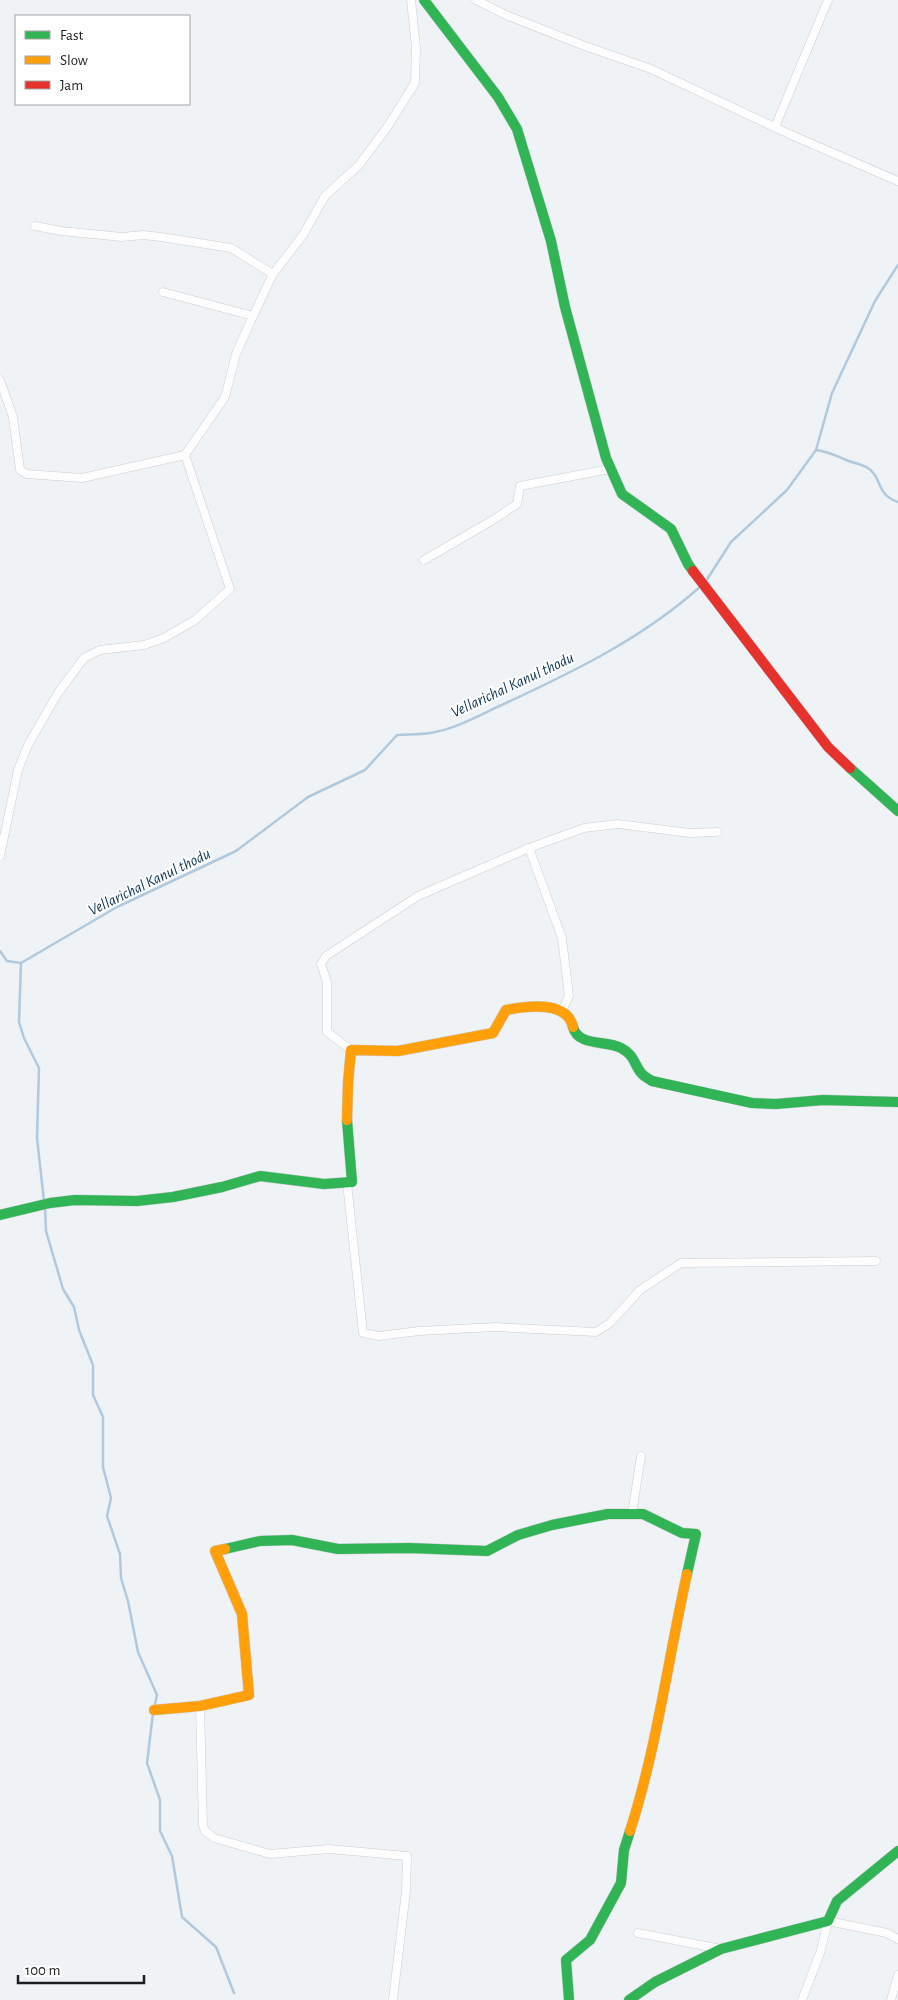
<svg xmlns="http://www.w3.org/2000/svg" width="898" height="2000" font-family="'Alegreya Sans',sans-serif">
<style>
.lines{fill:none;stroke-linecap:round;stroke-linejoin:round}
.stream{stroke:#b0c9dd;stroke-width:2.5}
.street-casing{stroke:#cbcdd0;stroke-width:9}
.fast-casing{stroke:#cbcdd0;stroke-width:11}
.slow-casing{stroke:#cbcdd0;stroke-width:11}
.jam-casing{stroke:#cbcdd0;stroke-width:11}
.street{stroke:#fdfdfe;stroke-width:8}
.fast{stroke:#30b455;stroke-width:10}
.slow{stroke:#ff9f0a;stroke-width:10}
.jam{stroke:#e5322d;stroke-width:10}
.labels{text-anchor:middle;stroke-width:4;stroke-linejoin:round;paint-order:stroke}
.water-label{font-size:16px;font-style:italic;fill:#0c3652;stroke:#fefefe}
</style>
<rect width="100%" height="100%" fill="#f0f3f6"/>
<g class="lines">
<g class="stream">
<path d="M816,450C830,452 834,455 846,460C853,463 862,464 868,468C883,478 875,494 898,502"/>
<path d="M706,581L731,542L787,490L816,450L832,393L875,301L898,265"/>
<path d="M0,951L7,961L21,963L117,907L236,851L308,797L365,770L397,735C409,734 423,735 435,732C460,727 483,713 506,703C575,671 645,637 702,585"/>
<path d="M21,963L19,1022L24,1038L39,1068L37,1138L44,1201"/>
<path d="M45,1206L46,1231L63,1289L74,1307L79,1330L93,1365V1395L103,1417V1467L111,1498L107,1516L120,1554L121,1578L128,1601L138,1652L157,1695L154,1708"/>
<path d="M153,1713L147,1763L160,1800V1831L172,1856L182,1917L216,1947L234,1993"/>
</g>
<defs>
<g id="street">
<path d="M476,0L506,15L582,45L651,69L789,134L898,181"/>
<path d="M775,127L828,0"/>
<path d="M35,226L61,231L122,237L143,235L161,237L231,248L273,274L303,235L325,196L359,165L388,126L415,83L416,48L411,0"/>
<path d="M163,292L253,316L273,274"/>
<path d="M0,380L13,417L20,470L27,474L82,478L185,455L225,397L236,354L253,316"/>
<path d="M424,560L493,520L517,504L520,486L610,469"/>
<path d="M529,848L562,938L569,996L562,1011"/>
<path d="M0,856L18,770L28,745L58,693L84,658L100,650L144,645L164,638L195,620L230,589L185,455"/>
<path d="M351,1050L327,1032V982L321,964L326,956L418,896L529,848L584,828L618,824L690,833L717,832"/>
<path d="M347,1183L363,1333L379,1336L419,1331L495,1327L596,1332L610,1323L640,1290L681,1263L876,1261"/>
<path d="M632,1514L641,1456"/>
<path d="M200,1706L203,1826L205,1831L214,1838L270,1854L329,1849L407,1856L406,1891L393,2000"/>
<path d="M638,1933L721,1949"/>
<path d="M802,2000L820,1953L828,1921L887,1933L898,1939"/>
<path d="M891,2000L898,1975"/>
</g>
<g id="fast">
<path d="M424,0L498,97L517,129L551,241L565,307L606,458L622,494L671,529L688,564L693,571"/>
<path d="M850,768L898,811"/>
<path d="M573,1027C578,1047 607,1040 621,1048C635,1055 634,1065 642,1074C645,1077 649,1079 652,1081L752,1103L776,1104L823,1100L898,1102"/>
<path d="M0,1215L50,1203L75,1200L137,1201L173,1197L222,1187L260,1176L324,1184L352,1182L347,1120"/>
<path d="M225,1549L260,1541L292,1540L338,1549L409,1548L487,1551L518,1535L552,1525L608,1514H643L682,1533L696,1534L687,1574"/>
<path d="M569,2000L566,1960L590,1940L621,1883L624,1850L630,1831"/>
<path d="M629,2000L655,1982L721,1949L828,1921L837,1901L898,1851"/>
</g>
<g id="slow">
<path d="M347,1120L348,1083L351,1050L398,1051L493,1033L506,1010C526,1006 567,1000 573,1027"/>
<path d="M154,1710L200,1706L249,1695L242,1614L215,1551L225,1549"/>
<path d="M630,1831C657,1747 668,1660 687,1574"/>
</g>
<path id="jam" d="M693,571L828,747L850,768"/>
</defs>
<use href="#street" class="street-casing"/>
<use href="#fast" class="fast-casing"/>
<use href="#slow" class="slow-casing"/>
<use href="#jam" class="jam-casing"/>
<use href="#street" class="street"/>
<use href="#fast" class="fast"/>
<use href="#slow" class="slow"/>
<use href="#jam" class="jam"/>
</g>
<g class="labels">
<g class="water-label">
<text transform="translate(512 684) rotate(-25)" y="6">Vellarichal Kanul thodu</text>
<text transform="translate(149 881) rotate(-26)" y="6">Vellarichal Kanul thodu</text>
</g>
</g>
<rect x="15" y="15" width="175" height="90" fill="#fefefe" stroke="#a4a4a5"/>
<rect x="25" y="31" width="25" height="8" fill="#30b455" stroke="#a4a4a5"/>
<text x="60" y="40" font-size="15" fill="#1c1d20">Fast</text>
<rect x="25" y="56" width="25" height="8" fill="#ff9f0a" stroke="#a4a4a5"/>
<text x="60" y="65" font-size="15" fill="#1c1d20">Slow</text>
<rect x="25" y="81" width="25" height="8" fill="#e5322d" stroke="#a4a4a5"/>
<text x="60" y="90" font-size="15" fill="#1c1d20">Jam</text>
<path d="M18 1975v8h126v-8" fill="none" stroke="#1c1d20" stroke-width="2.5"/>
<text x="25" y="1975" font-size="15" fill="#1c1d20" stroke="#fefefe" stroke-width="4" paint-order="stroke">100 m</text>
</svg>
